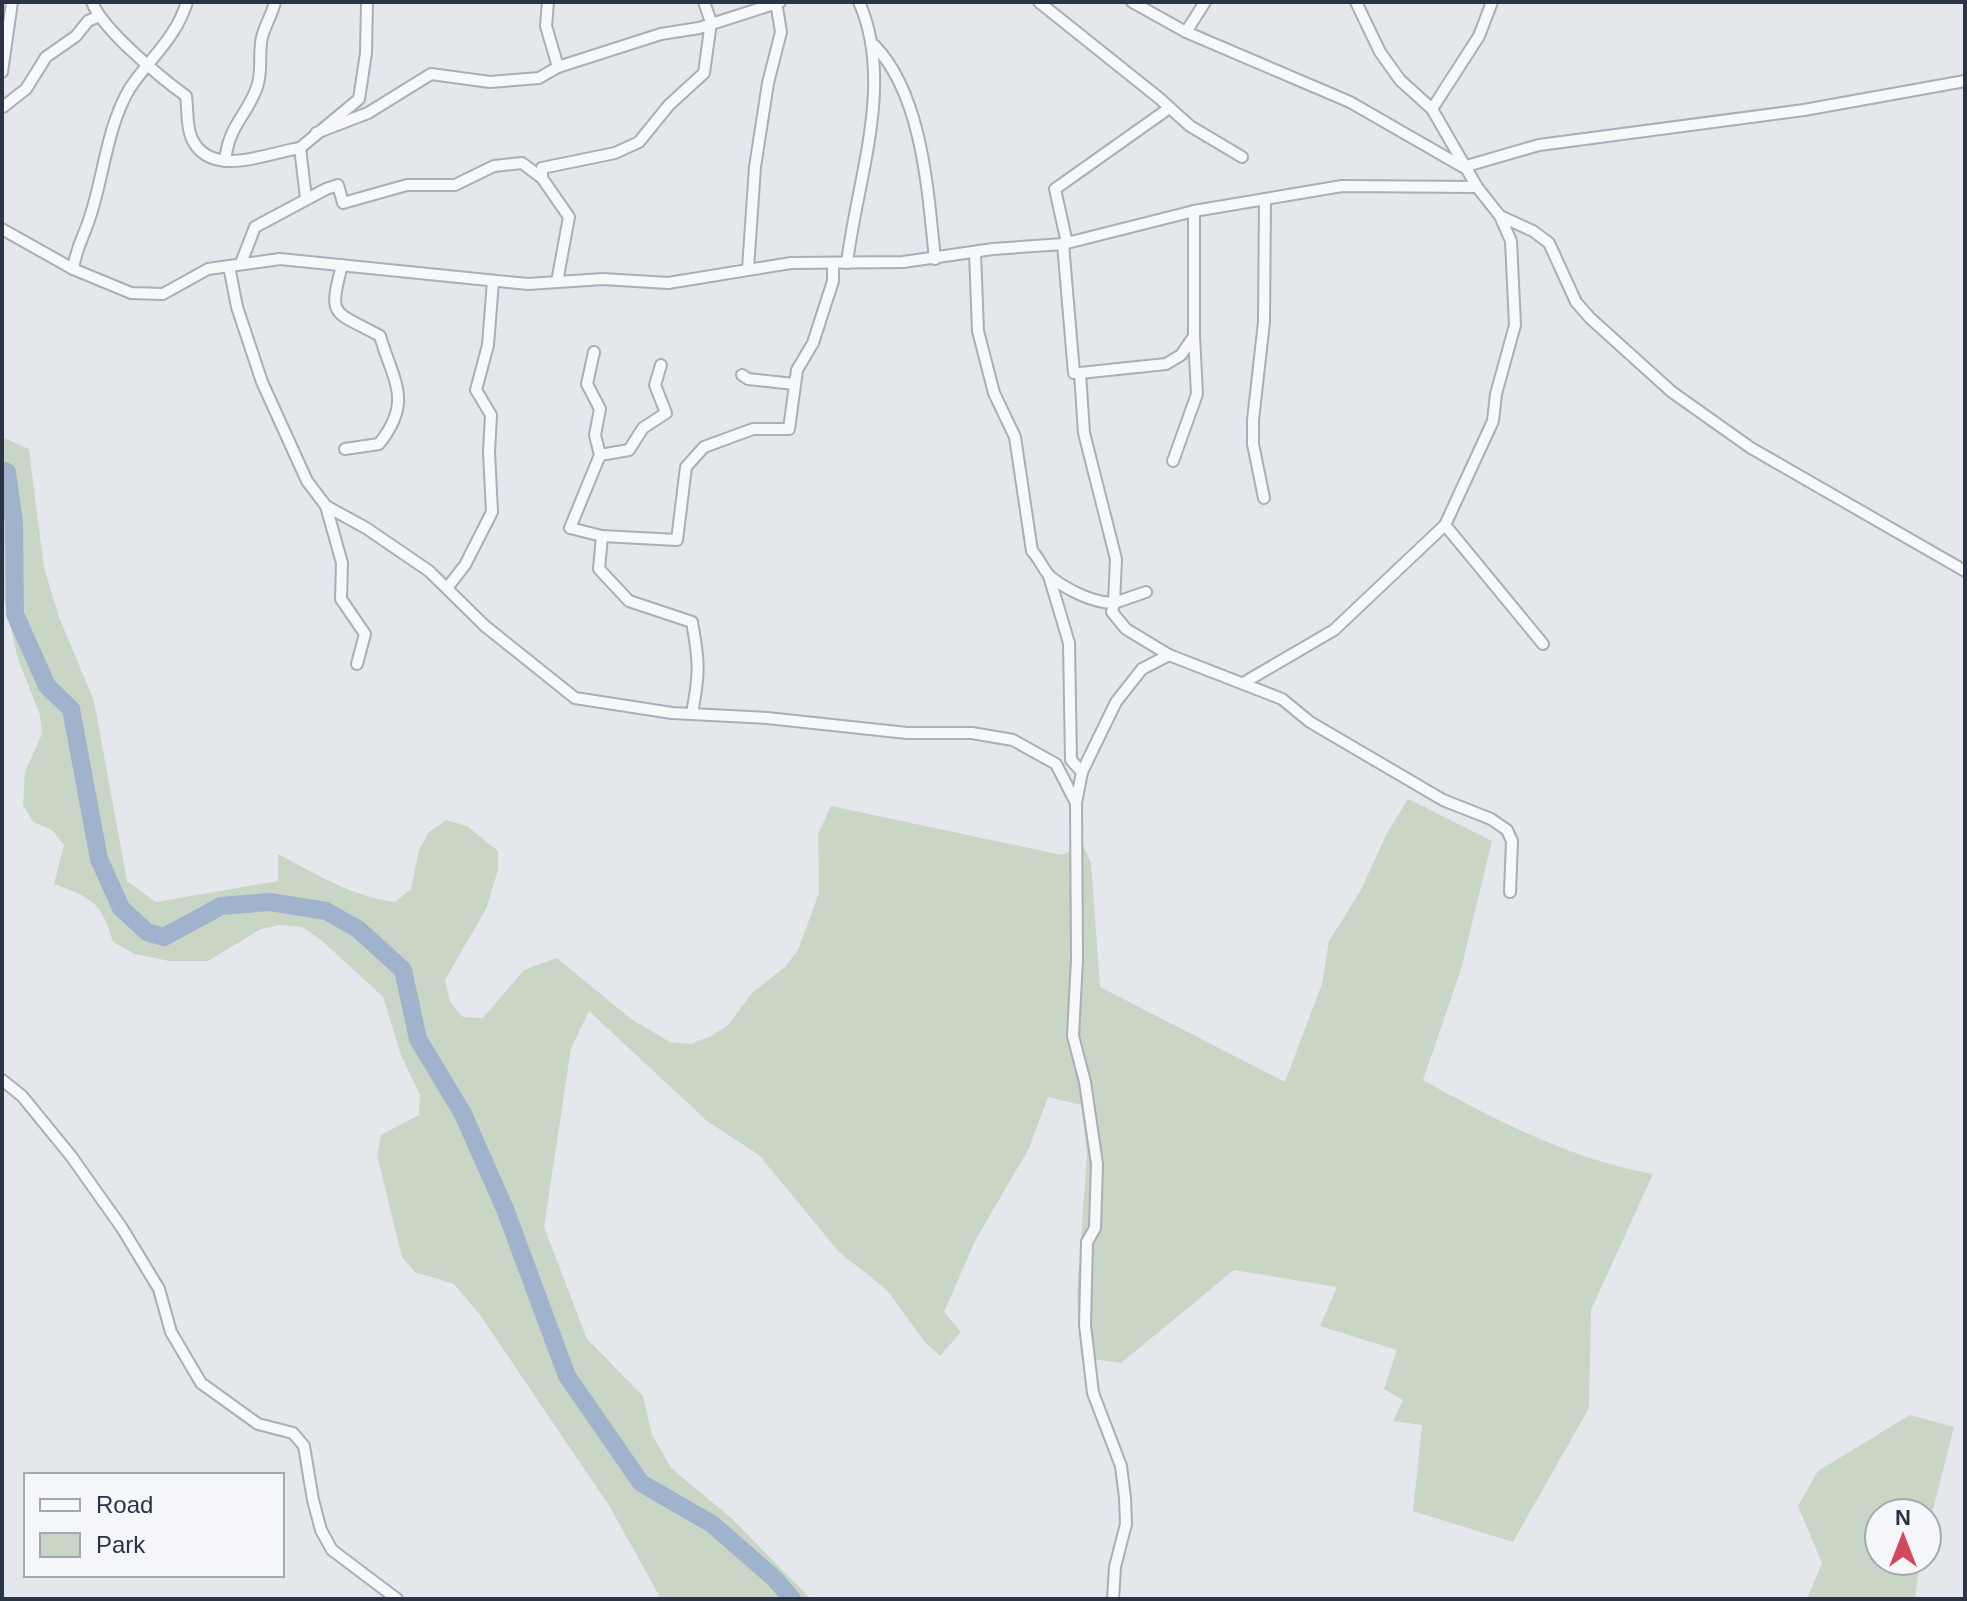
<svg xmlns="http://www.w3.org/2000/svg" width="1967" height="1601" font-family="Arial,sans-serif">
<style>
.green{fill:#c9d6c5}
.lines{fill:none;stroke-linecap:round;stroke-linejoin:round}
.river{stroke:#9fb4cc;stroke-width:18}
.minor-casing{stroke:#a9aeb7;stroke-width:14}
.minor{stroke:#f7f8fa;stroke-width:10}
</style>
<rect width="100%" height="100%" fill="#e4e7ec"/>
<g class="green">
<path d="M2,437L29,449L44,568L59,617L94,701L127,881L156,902L278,881V854C316,874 353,897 395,902L411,889L419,850L429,832L446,820L467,826L498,851V870L486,909L445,980L450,1002L463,1017L483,1018L524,970L557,958L631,1019L670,1042L691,1044L711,1036L728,1025L752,993L785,967L798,950L819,893L818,834L831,806L1062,855L1083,845L1091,863L1100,987L1285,1082L1322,984L1329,941L1361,890L1387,833L1408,799L1492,841L1461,969L1423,1080C1495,1120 1570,1159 1653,1174L1591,1310L1589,1408L1513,1542L1413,1511L1422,1425L1393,1421L1403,1400L1384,1389L1397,1350L1320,1326L1337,1287L1234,1270L1121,1363L1081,1357L1077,1294L1087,1154L1081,1105L1048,1097L1029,1148L975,1241L944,1312L961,1332L940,1356L924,1341L887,1290L839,1252L759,1155L707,1121L589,1011L571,1048L544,1227L587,1339L643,1396L652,1435L672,1469L731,1518L811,1599H661L610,1507L480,1315L454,1284L415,1272L402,1257L377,1155L381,1135L419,1115L420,1095L401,1055L383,997L320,939L302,927L280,925L261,929L208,961H169L135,954L113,942C101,901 92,898 54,884L64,845L52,830L33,822L23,805L25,772L42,734L40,715L18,659L2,590Z"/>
<path d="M1910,1415L1954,1427L1927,1533V1513H1879V1561H1920L1915,1599H1807L1822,1563L1798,1506L1818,1471Z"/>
</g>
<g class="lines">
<path class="river" d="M2,470L7,472L14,523L15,614L47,686L71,709L99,859L121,908L147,932L164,937L221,906L270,902L326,911L358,929L403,970L418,1039L463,1114L505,1209L567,1376L641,1483L712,1524L775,1579L792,1599"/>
<defs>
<g id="minor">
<path d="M92,2C102,29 161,78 186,96C188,109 186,127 192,139C211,179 267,153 300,148L306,198"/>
<path d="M548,2L546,26L558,67"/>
<path d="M1039,2L1159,98L1190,126L1242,157"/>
<path d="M1132,2L1186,32L1350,102L1463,167L1539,145L1804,110L1965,81"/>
<path d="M1356,2L1380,52L1400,80L1432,109L1477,187L1500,216L1533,231L1549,243L1576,302L1590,318L1672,392L1751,448L1965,571"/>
<path d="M1186,32L1205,2"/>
<path d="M874,45C923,95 928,194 935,259"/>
<path d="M2,72L12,2"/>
<path d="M3,107L26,89L46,57L76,36L88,21L97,17"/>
<path d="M1432,109L1479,36L1492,2"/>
<path d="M316,133L368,113L431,74L490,82L539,78L558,67L661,34L699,28L780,2"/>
<path d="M300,148L359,99L366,53L367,2"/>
<path d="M225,161C229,124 247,116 257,87C263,70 258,54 262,37C265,25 272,15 275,2"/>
<path d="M542,178V168L615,153L639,142L669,105L704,73L711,22L704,2"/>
<path d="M2,229L73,269L131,293L163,294L208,269L280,259L528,284L603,279L668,283L791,263L903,262L993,249L1063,244L1194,211L1342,186L1477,187"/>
<path d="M1067,243L1055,189L1168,109"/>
<path d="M1063,244L1074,373H1080L1084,433L1116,559L1114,603L1146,592"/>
<path d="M975,253L978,331L994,393L1015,437L1032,551C1040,559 1044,572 1052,578C1068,590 1093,603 1114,603L1112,612L1126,629L1169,655L1282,699L1310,722L1443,800L1491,819L1507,830L1512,841L1510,892"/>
<path d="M241,263L255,227L326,189L338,185L343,203L407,185H455L494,166L522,163L542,178L569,217L557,282"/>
<path d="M847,263C857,179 895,83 859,2"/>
<path d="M342,265C328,319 333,310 380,336C394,383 413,401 379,444L345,449"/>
<path d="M229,266L237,307L262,382L307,481L326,506L366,528L429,571L485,626L575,698L672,713L767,718L907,733H972L1013,740L1056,764L1076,803"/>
<path d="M73,269C76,248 84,236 90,217C104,175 107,126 130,88C150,58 176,38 187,2"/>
<path d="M748,269L755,167L768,83L781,32L776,2"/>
<path d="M594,352L587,384L600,409L595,435L600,455L570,528L602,536L599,569L629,601L692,622C699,660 700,673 692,713"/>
<path d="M1080,373L1166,364L1181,355L1194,336V211"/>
<path d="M742,375L748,379L794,384"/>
<path d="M600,455L629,450L643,428L666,413L655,385L661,365"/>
<path d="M1173,461L1197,394L1194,336"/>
<path d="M1264,498L1253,444V420L1264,322L1265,199"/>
<path d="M326,506L342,563L341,599L365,634L357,664"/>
<path d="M1445,525L1543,644"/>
<path d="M602,536L677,540L686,467L704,447L753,429H789L797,370L813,343L833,281V263"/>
<path d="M1049,576L1069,643L1071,760L1082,772"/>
<path d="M447,588L465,565L492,512L489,452L491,415L476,390L488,345L493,281"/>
<path d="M1245,682L1334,630L1445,525L1493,421L1496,394L1515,325L1511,241L1500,216"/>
<path d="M2,1080L22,1096L71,1156L122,1228L159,1289L171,1332L201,1383L258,1424L293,1433L304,1446L313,1500L321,1530L332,1550L397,1599"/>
<path d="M1113,1599L1115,1567L1126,1524L1125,1498L1121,1466L1093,1393L1085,1325L1087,1242L1095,1228L1097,1164L1085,1082L1073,1036L1077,959L1076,803L1082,772L1116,702L1142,669L1169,655"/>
</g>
</defs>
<use href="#minor" class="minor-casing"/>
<use href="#minor" class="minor"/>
</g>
<rect width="1967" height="1601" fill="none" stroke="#2b3445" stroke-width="8"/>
<rect x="24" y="1473" width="260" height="104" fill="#f4f6f9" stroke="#a4a8b1" stroke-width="2"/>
<rect x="40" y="1499" width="40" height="12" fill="#f7f8fa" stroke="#a4a8b1" stroke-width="2"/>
<text x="96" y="1513" font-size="24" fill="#2b3445">Road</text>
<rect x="40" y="1533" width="40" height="24" fill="#c9d6c5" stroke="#a4a8b1" stroke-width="2"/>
<text x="96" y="1553" font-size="24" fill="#2b3445">Park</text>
<g transform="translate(1903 1537)"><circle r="38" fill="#f4f6f9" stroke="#a4a8b1" stroke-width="2"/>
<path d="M0-6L14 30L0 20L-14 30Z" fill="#d1495b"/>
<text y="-12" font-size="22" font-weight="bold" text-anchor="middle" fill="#2b3445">N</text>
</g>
</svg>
